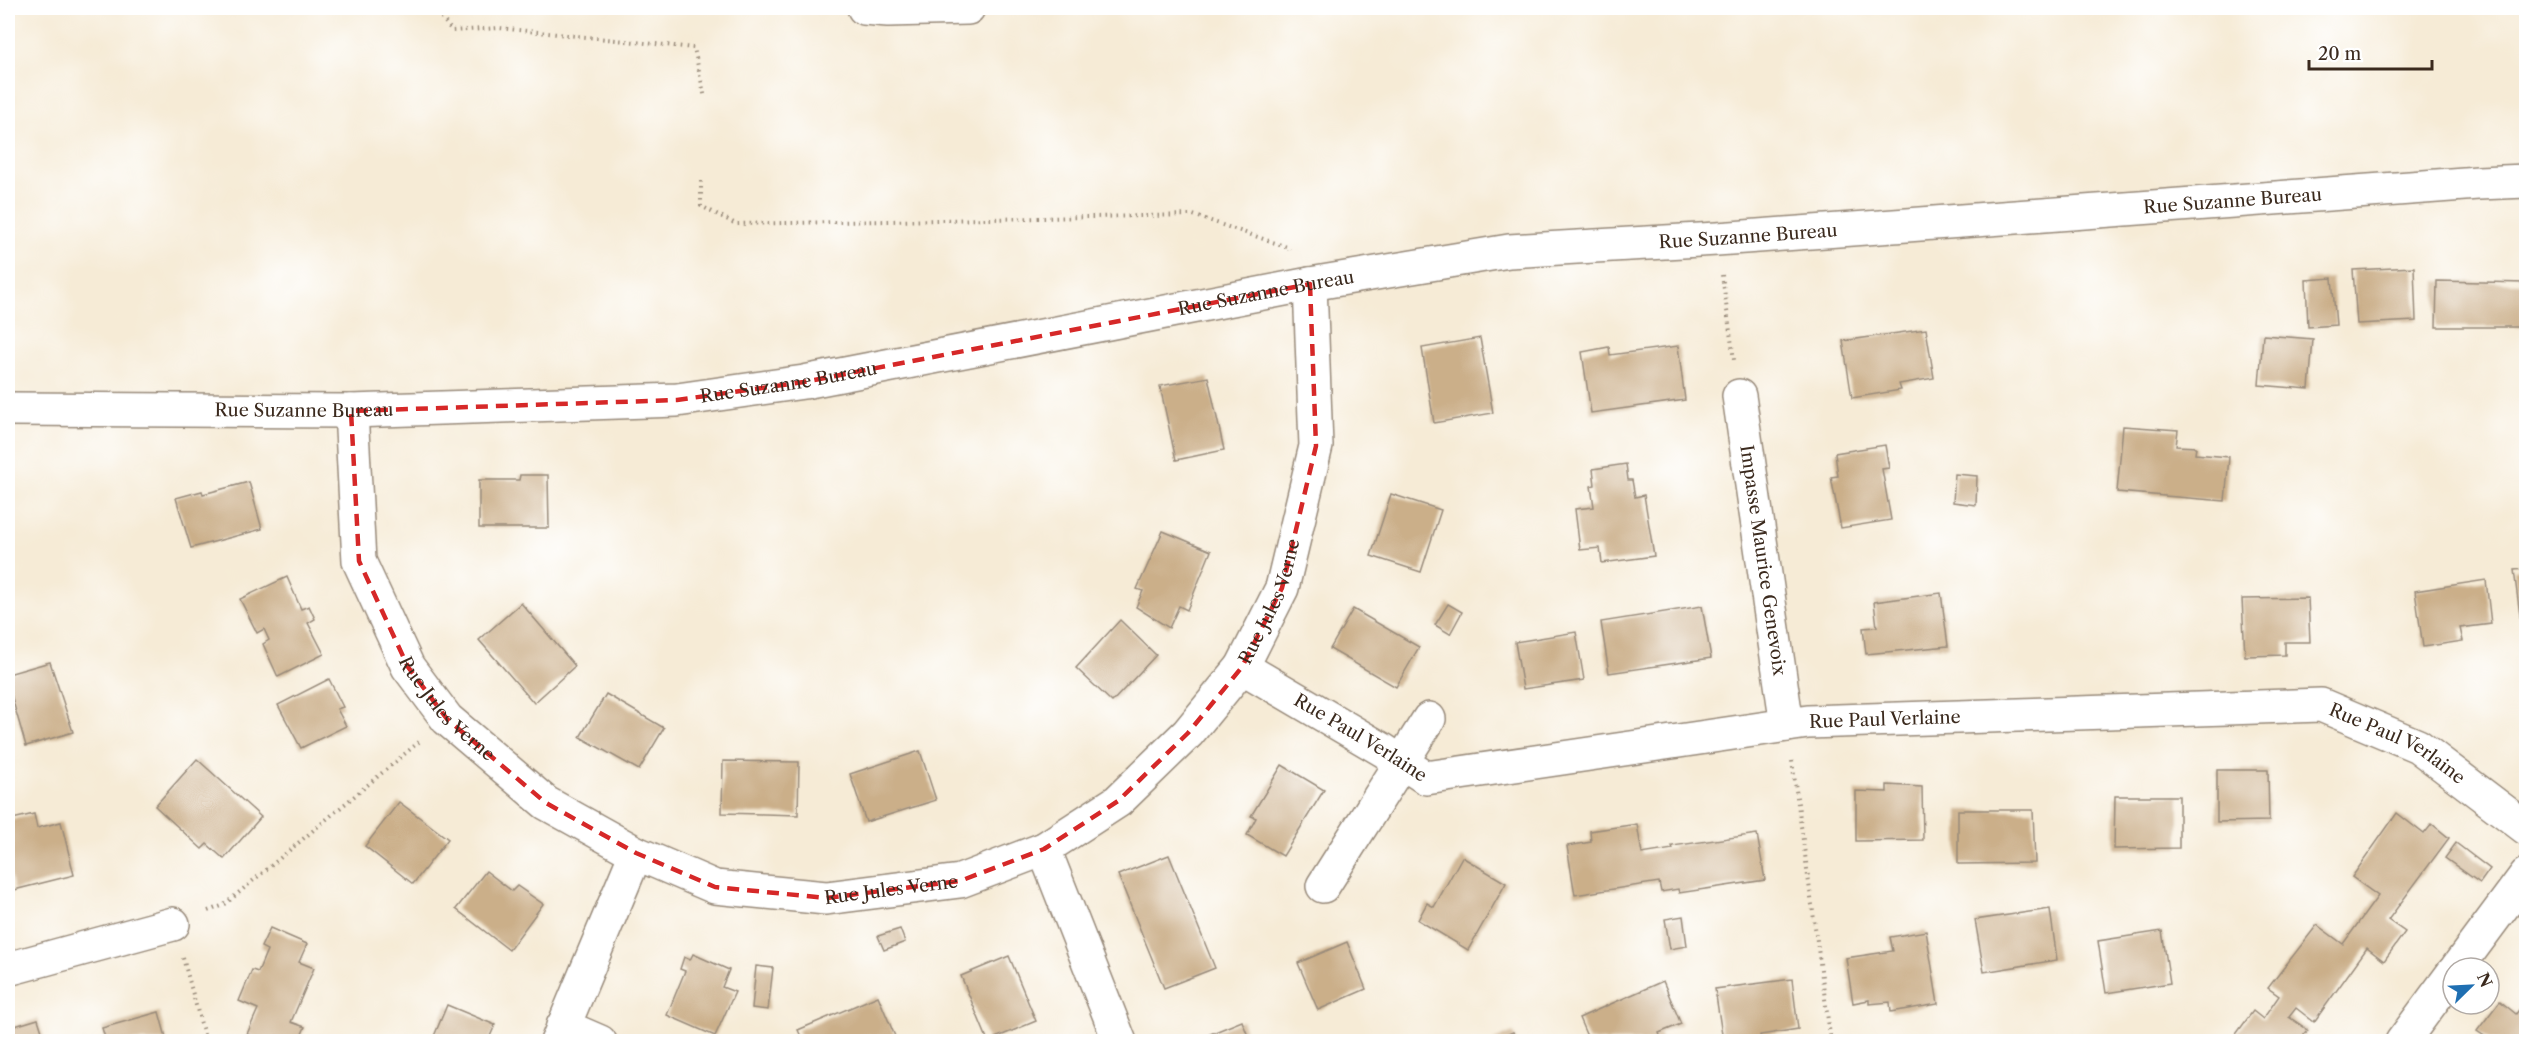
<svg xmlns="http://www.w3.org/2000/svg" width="2534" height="1049" font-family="'Libre Caslon Text',serif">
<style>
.building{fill:#cbaf89}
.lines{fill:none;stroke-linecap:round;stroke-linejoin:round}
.minor-casing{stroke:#988a7a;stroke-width:36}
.tertiary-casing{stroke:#988a7a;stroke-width:36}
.path{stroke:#988a7a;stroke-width:4;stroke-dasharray:1.5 4.5;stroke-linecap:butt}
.minor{stroke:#fff;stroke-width:33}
.tertiary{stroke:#fff;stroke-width:33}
.marked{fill:none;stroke:#d62828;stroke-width:4.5;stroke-dasharray:12 8;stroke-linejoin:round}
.labels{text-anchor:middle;stroke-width:5;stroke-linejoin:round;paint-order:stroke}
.street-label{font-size:18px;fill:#3b2a1e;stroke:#fff}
</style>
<rect width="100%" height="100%" fill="#fff"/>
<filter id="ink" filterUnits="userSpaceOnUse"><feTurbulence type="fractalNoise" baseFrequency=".0167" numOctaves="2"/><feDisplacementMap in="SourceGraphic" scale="12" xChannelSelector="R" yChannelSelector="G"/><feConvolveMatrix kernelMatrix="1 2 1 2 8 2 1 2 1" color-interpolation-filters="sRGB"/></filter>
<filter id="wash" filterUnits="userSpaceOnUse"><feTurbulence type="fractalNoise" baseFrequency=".008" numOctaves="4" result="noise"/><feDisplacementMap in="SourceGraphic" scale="24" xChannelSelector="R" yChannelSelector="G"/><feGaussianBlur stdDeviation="1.35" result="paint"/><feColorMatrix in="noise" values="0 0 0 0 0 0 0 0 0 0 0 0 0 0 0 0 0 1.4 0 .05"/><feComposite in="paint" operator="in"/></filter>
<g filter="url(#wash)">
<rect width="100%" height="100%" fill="#f6ebd6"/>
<g id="blocks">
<g class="building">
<path d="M2414,267L2416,321L2357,324L2353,270Z"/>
<path d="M2332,278L2336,325L2308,327L2306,280Z"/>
<path d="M2437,281L2526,283V327H2436Z"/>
<path d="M1926,329L1934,378L1899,384L1901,390L1852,398L1843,341Z"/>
<path d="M2263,335L2313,339L2309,389L2259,385Z"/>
<path d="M1480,338L1493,413L1434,423L1422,348Z"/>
<path d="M1678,346L1685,400L1591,413L1582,352L1609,347L1610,355Z"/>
<path d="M1208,377L1224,450L1176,460L1160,386Z"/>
<path d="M2123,426L2178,430L2176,446L2196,447L2195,454L2229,457L2225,501L2117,492Z"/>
<path d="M1885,445L1889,468L1882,469L1891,520L1841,528L1831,477L1838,476L1835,453Z"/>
<path d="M1626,464L1628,480H1632L1635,497L1644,495L1654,556L1602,563L1600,548L1580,550L1575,509L1594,507L1591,486L1595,485L1593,469Z"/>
<path d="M1955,474L1977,476L1976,505L1953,502Z"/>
<path d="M520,475H548L549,528H479V480H519Z"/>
<path d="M249,482L262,529L191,548L176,498L202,491L203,494Z"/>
<path d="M1391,494L1441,510L1421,572L1371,556Z"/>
<path d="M1163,531L1211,551L1187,610L1179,606L1169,628L1136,607L1143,591L1137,589Z"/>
<path d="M2526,569V637L2523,638L2514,570Z"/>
<path d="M287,577L301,609L309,606L315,619L308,623L324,654L278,677L263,644L269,640L264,629L257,633L240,599Z"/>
<path d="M2486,580L2491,624L2460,628L2463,641L2423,647L2415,591Z"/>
<path d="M1941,593L1948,646L1866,654L1863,628L1877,627L1874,602Z"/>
<path d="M2308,598L2310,642H2285V655L2245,656L2242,599Z"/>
<path d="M521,603L575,666L534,703L479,640Z"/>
<path d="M1448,604L1462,612L1450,634L1435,625Z"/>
<path d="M1702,606L1711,658L1609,673L1601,622Z"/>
<path d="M1353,609L1419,647L1396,687L1330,649Z"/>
<path d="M1120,620L1156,655L1112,702L1076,668Z"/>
<path d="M1576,632L1584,680L1523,689L1515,642Z"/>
<path d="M50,662L73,732L26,746L8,684V674Z"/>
<path d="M329,679L343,707L337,709L346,726L301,748L278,705Z"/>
<path d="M606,694L664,728L639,770L580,737Z"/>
<path d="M920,751L936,800L866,822L850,774Z"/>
<path d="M197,759L261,817L224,859L207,844L202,849L155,806Z"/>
<path d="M723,761L799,762L798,815L722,813Z"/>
<path d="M1282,765L1324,790L1283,856L1247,835L1256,818L1251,816Z"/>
<path d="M2217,770H2268L2269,821L2217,822Z"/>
<path d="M1887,785L1922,787L1923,840L1856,841V791L1887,792Z"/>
<path d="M2115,796H2179V848L2114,849Z"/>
<path d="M399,802L448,839L413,884L365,846Z"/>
<path d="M1958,810H2033L2035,863L1958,864Z"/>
<path d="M2397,813L2424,834L2432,824L2449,838L2388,920L2405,932L2384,961L2367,948L2314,1022L2296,1008L2289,1017L2308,1030L2299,1041H2231L2253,1011L2263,1019L2279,996L2268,988L2317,925L2343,944L2378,896L2352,877Z"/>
<path d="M34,814L37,828L61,822L74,875L14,890L8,863V820Z"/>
<path d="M1637,824L1642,854L1673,849L1672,846L1757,834L1765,880L1679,893L1678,889L1661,892L1659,882L1575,895L1567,846L1591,842L1590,831Z"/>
<path d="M2456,843L2490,869L2480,883L2445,858Z"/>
<path d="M1169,855L1215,968L1164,988L1118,875Z"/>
<path d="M1462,857L1506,883L1468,950L1418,920L1427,903L1434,907Z"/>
<path d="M486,871L512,891L517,886L543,904L509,950L456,909Z"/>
<path d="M2050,909L2057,960L1984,972L1975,920Z"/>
<path d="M1683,916L1687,946L1670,949L1665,919Z"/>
<path d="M270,928L307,944L299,962L314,968L291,1022L305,1027L299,1041H264L247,1034L258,1009L239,1001L252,970L258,972L267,950L261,947Z"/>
<path d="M900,929L905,942L884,950L878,936Z"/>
<path d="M1926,931L1938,1004L1891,1012L1890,1002L1869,1004V1000L1853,1003L1846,958L1893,951L1890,937Z"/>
<path d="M2162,931L2170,983L2106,993L2098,941Z"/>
<path d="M1347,942L1366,989L1318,1010L1298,963Z"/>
<path d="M693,954L729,970L722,987L735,992L715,1036L667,1015L685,971L680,969L684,957L690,960Z"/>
<path d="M1009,956L1036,1021L988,1041L961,976Z"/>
<path d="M756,966L773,968L768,1010L752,1008Z"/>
<path d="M1792,979L1798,1029L1760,1035L1761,1041H1723L1715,989Z"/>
<path d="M1663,981L1681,1024L1659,1033L1662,1041H1589L1579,1018Z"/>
<path d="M878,996L897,1041H803L798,1030Z"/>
<path d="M2526,1000V1036L2523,1041H2492L2477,1031L2500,1001L2516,1014Z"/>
<path d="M447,1005L495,1025L488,1041H432Z"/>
<path d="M159,1012L167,1041H106L102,1028Z"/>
<path d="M38,1019L45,1041H8V1028Z"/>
<path d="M1242,1021L1250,1041H1193Z"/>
<path d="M1513,1032L1517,1041H1492Z"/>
</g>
</g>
</g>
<g filter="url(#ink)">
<use href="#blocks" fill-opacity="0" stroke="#988a7a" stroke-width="1.5"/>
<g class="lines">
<defs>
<g id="minor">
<path id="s1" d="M1739,396L1787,725"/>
<path id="s2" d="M8,409L351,411L677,400L804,382L1310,284L1509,251L1717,239L2478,183L2526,181"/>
<path id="s3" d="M351,411L359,561L408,667L447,719L546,803L636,853L715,887L826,898L960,881L1044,849L1118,801L1188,733L1242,667L1282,588L1316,446L1310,284"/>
<path id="s4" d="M1242,667L1383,750L1426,778L1808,722L2321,705L2418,746L2526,828"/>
<path d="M1044,849L1120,1042"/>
<path d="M1323,886L1429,719"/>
<path d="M2457,968L2526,875"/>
<path d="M8,969L173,924"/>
<path d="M563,1026L600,1042"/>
<path d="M557,1042L636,853"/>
<path d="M2402,1042L2453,973"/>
</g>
<path id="tertiary" d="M864,8L888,10L968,8"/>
</defs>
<use href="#minor" class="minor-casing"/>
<use href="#tertiary" class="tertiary-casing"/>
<g class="path">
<path d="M434,8L452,31L499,28L694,48L705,98"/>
<path d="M701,181V206L736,224L1193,215L1287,247L1289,250"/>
<path d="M1722,275L1734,360"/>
<path d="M1792,761L1831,1042"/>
<path d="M208,911L224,905L419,742"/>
<path d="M183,958L206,1042"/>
</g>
<use href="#minor" class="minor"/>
<use href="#tertiary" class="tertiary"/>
</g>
</g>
<path class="marked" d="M1310,284L1316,446L1282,588L1242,667L1188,733L1118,801L1044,849L960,881L826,898L715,887L636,853L546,803L447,719L408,667L359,561L351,411L677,400L804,382Z"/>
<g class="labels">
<g class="street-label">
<text dy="6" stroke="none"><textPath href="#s2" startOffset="2240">Rue Suzanne Bureau</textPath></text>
<text dy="6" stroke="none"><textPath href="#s2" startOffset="1754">Rue Suzanne Bureau</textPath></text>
<text dy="6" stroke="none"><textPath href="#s2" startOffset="1268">Rue Suzanne Bureau</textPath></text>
<text dy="6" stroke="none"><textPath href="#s2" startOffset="782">Rue Suzanne Bureau</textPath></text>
<text dy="6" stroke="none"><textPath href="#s2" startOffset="296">Rue Suzanne Bureau</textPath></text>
<text dy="6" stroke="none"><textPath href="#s1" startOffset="166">Impasse Maurice Genevoix</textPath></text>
<text dy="6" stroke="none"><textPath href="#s3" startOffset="1330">Rue Jules Verne</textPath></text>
<text dy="6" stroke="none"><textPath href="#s3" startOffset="324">Rue Jules Verne</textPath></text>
<text dy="6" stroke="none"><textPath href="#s4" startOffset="678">Rue Paul Verlaine</textPath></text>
<text dy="6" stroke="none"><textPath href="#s4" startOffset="138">Rue Paul Verlaine</textPath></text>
<text dy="6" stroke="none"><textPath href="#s4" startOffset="1200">Rue Paul Verlaine</textPath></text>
<text dy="6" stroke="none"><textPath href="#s3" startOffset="828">Rue Jules Verne</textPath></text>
</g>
</g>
<rect width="2534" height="1049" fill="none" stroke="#fff" stroke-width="30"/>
<g transform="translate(2471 986) rotate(66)"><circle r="28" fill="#ffffff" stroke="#b1aaa5" stroke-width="1.5"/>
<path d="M0-4.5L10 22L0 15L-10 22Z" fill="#1f6fb2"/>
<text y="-9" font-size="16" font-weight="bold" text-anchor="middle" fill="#3b2a1e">N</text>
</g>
<path d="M2309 60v9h123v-9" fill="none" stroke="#3b2a1e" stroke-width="3"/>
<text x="2318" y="60" font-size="18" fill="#3b2a1e" stroke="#ffffff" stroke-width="4.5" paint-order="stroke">20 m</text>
</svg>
